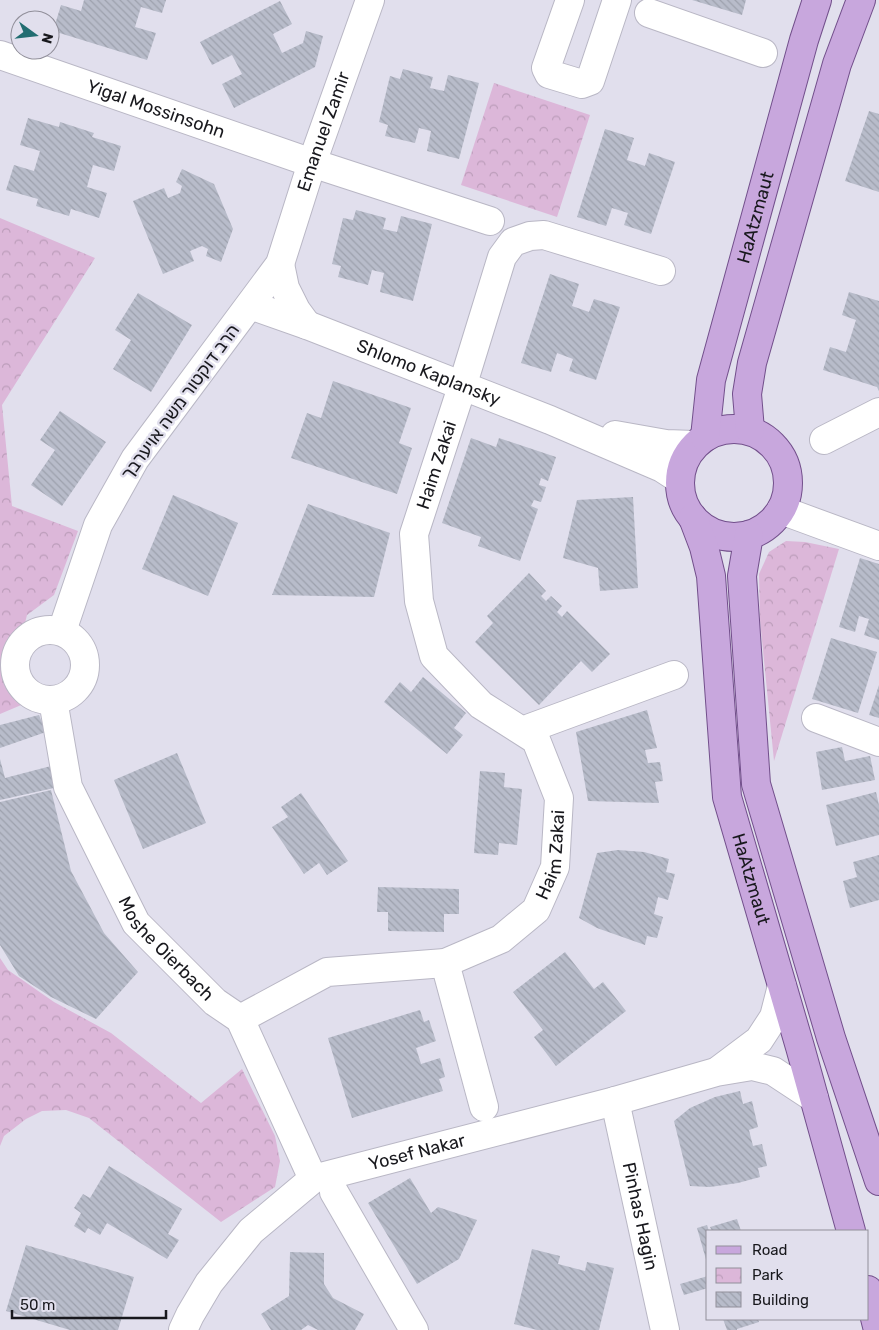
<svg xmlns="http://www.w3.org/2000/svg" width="879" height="1330" font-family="Rubik,Heebo,sans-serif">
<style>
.park{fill:url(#park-crowns)}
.building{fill:url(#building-back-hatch)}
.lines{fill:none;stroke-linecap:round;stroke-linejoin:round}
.minor-casing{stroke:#b9b7c5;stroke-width:30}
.major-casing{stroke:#724f8b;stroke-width:30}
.minor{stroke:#fff;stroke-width:28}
.major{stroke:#c8a7dd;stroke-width:28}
.labels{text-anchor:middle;stroke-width:5;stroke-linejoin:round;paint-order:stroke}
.street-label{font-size:18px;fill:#18181d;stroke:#e1dfed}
</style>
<defs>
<pattern id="park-crowns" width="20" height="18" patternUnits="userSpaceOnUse" patternTransform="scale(1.25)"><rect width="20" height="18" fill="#dcb7d9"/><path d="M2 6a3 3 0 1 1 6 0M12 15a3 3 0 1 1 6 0" fill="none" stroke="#bc9dba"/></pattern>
<pattern id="building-back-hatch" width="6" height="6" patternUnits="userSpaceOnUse" patternTransform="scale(1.25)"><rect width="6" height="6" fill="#b8bcca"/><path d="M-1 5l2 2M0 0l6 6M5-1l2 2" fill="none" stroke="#9da1ad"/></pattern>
</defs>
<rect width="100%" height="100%" fill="#e1dfed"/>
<g class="park">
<path d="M494,83L590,115L557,217L461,185Z"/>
<path d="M0,218L95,258L2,405L12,506L78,531L54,595L27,615L15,663L26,703L0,714Z"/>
<path d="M786,541L805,542L839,549L774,761L760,620L759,574L769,552Z"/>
<path d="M0,958L8,970L54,1002L111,1033L201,1103L242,1069L275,1136L280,1161L275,1187L221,1222L89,1118L66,1110L42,1111L26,1119L4,1136L0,1146Z"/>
</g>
<g class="building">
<path d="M84,0H166L162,13L141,7L135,27L156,33L147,60L53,31L61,5L81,11Z"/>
<path d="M692,0H746L742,15Z"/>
<path d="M280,1L292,24L273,34L282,53L303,43L306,31L323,36L315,67L234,108L222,84L242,74L232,55L212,65L200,42Z"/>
<path d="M403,69L433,77L430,88L444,91L448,75L479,83L459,159L427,151L431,131L419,128L415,143L385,136L388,125L379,122L390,76L400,79Z"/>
<path d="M869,111L879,114V192L845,181Z"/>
<path d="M28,118L59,127L60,122L94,133L92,137L121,146L114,171L93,165L87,187L107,193L99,218L71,209L69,216L36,206L38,199L6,190L14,165L34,171L40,151L20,145Z"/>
<path d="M605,129L634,138L627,160L645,166L649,153L675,162L651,234L624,225L628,213L612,208L606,226L577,217Z"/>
<path d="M182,169L214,184L233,229L221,262L206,256L208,249L202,246L190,251L194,261L163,274L133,201L164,188L168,198L180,193L182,186L176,182Z"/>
<path d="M356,210L386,218L383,229L397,232L401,216L432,224L413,301L380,292L384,273L372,270L368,285L338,277L341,266L332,264L343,218L353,220Z"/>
<path d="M550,274L579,284L572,306L589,312L594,299L620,307L596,380L569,371L573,359L557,353L551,372L521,363Z"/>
<path d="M849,292L879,301V391L877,387L823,370L830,347L846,352L856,320L842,315Z"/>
<path d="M138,293L192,325L151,392L113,369L131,340L115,330Z"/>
<path d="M333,381L411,408L399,443L412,448L397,494L291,458L307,413L321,418Z"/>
<path d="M60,411L106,442L62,506L31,485L55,450L40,440Z"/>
<path d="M471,438L496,447L499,438L556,457L548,481L541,478L539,485L546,487L541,502L534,500L531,506L538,509L520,561L478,546L481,537L442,523Z"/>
<path d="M173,495L238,523L208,596L142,569Z"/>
<path d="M633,497L638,588L600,591L598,568L563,558L577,500Z"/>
<path d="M308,504L390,533L374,597L272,595Z"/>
<path d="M860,558L879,564V640L864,635L869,619L859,616L855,632L839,627Z"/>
<path d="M529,573L546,591L541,596L546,601L551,596L562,606L557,612L562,617L567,611L610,654L592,672L581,661L539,705L475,642L493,623L487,616Z"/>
<path d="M831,638L877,652L858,713L812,699Z"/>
<path d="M423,677L466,713L454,728L463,735L447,754L384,702L400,682L411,692Z"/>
<path d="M879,685V718L869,715Z"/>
<path d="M647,710L657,748L645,750L648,763L660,762L663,781L655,782L659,803L588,801L576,732Z"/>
<path d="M39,715L46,732L0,748V725Z"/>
<path d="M842,747L845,761L870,756L875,780L822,790L816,752Z"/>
<path d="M177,753L206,823L143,849L114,780Z"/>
<path d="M0,759L5,778L51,766L54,788L0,800Z"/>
<path d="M480,771L505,773L504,787L522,789L517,845L499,843L498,855L474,853Z"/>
<path d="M51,790L71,871L104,933L138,972L96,1019L51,997L19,976L0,945V802Z"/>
<path d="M876,792L879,805V835L836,846L826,805Z"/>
<path d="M301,793L348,861L327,875L319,863L304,874L272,827L288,817L281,807Z"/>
<path d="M618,850L644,852L669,859L666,872L675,874L668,900L658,897L654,914L663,917L657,938L647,936L645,945L597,928L579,918L597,853Z"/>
<path d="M879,855V900L850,908L843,881L857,877L853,862Z"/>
<path d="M378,887L459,889V914H444V932L388,931V912H377Z"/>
<path d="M565,952L594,989L603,982L626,1011L556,1066L534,1037L543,1030L513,992Z"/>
<path d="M420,1010L424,1022L429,1020L436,1041L416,1048L421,1064L440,1058L445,1077L439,1079L443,1091L352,1118L328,1038Z"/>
<path d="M740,1091L743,1104L752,1101L758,1127L749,1130L753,1146L762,1144L767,1166L758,1168L760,1177L738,1183L710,1187L690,1186L674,1121L690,1108L715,1097Z"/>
<path d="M109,1166L182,1209L168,1234L179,1240L167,1259L107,1223L100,1235L88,1228L85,1233L74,1226L81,1213L74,1208L83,1194L90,1198Z"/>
<path d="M410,1178L431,1213L438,1207L477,1220L459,1259L417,1284L368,1203Z"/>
<path d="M737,1219L741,1231H712L710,1227Z"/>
<path d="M707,1225L709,1231H708L707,1263L697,1228Z"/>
<path d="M26,1245L134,1277L118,1330H70L6,1311Z"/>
<path d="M532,1249L560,1256L558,1264L585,1271L587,1262L614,1268L599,1330H537L514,1324Z"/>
<path d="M290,1252L324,1253V1284L333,1298L364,1314L355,1330H318L308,1325L301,1330H271L261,1314L289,1296Z"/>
<path d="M708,1276V1288L684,1295L680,1284Z"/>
<path d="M723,1319H758L759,1322L737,1329V1330H727Z"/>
</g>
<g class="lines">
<defs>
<g id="minor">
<path d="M570,0L546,68L549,74L582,84L590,81L617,0"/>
<path d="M649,13L763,53"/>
<path id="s1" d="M0,55L312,163L490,221"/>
<path d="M280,264L285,288L296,310L307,325"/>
<path id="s2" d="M250,305L307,325L550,420L662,468L679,479"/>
<path d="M615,435L666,444L694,445"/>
<path d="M824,440L879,412"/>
<path d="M781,510L879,546"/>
<circle cx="50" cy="665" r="35"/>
<path id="s3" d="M62,631L98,525L135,459L280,264L312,163L370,0"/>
<path id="s4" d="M53,700L68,787L136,923L215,1002L240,1019L313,1179"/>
<path d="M816,718L879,742"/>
<path d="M530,728L674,675"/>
<path d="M445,963L484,1107"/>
<path id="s5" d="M240,1019L327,972L445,963L501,939L536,910L555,867L559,798L536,740L481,705L434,656L419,601L414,534L462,387L502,257L513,242L530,236L544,235L661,271"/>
<path d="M719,1070L759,1040L774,1017L782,986"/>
<path id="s6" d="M615,1101L665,1330"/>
<path d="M334,1192L414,1330"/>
<path id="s7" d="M183,1330L190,1315L209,1283L251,1231L313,1179L615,1101L716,1072L752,1066L773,1071L814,1098"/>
</g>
<g id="major">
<circle cx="734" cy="483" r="54"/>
<path d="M750,430L747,394L752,363L837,64L861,0"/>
<path id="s8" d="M705,437L711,380L804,40L817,0"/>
<path id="s9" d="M693,518L704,547L711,576L727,797L800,1047L851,1231"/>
<path d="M749,535L742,576L756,784L831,1038L879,1181"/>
<path d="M868,1290L878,1330"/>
</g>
</defs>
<use href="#minor" class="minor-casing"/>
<use href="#major" class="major-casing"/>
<use href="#minor" class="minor"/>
<use href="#major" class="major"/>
</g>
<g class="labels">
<g class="street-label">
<text dy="6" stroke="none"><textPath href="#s1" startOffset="165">Yigal Mossinsohn</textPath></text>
<text dy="6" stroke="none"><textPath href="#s3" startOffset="570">Emanuel Zamir</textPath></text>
<text dy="6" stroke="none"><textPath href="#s8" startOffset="226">HaAtzmaut</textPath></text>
<text dy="6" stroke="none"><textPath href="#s2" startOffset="191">Shlomo Kaplansky</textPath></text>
<text transform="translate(180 402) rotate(-54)" y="6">הרב דוקטור משה אויערבך</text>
<text dy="6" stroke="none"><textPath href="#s5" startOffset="832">Haim Zakai</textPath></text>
<text dy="6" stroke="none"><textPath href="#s5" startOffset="382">Haim Zakai</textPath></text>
<text dy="6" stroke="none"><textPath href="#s9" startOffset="368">HaAtzmaut</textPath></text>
<text dy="6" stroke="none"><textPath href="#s4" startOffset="279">Moshe Oierbach</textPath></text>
<text dy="6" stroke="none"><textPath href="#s7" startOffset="309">Yosef Nakar</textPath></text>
<text dy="6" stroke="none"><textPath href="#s6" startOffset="118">Pinhas Hagin</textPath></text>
</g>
</g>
<rect x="706" y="1230" width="162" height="90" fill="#e1dfed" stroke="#918f9a"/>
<rect x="716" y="1246" width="25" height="8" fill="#c8a7dd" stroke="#918f9a"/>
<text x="752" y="1255" font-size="15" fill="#18181d">Road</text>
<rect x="716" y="1268" width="25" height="15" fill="url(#park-crowns)" stroke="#918f9a"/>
<text x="752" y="1280" font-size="15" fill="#18181d">Park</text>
<rect x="716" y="1292" width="25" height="15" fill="url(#building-back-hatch)" stroke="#918f9a"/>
<text x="752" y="1305" font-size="15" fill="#18181d">Building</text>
<g transform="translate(35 35) rotate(105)"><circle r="24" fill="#e1dfed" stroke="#918f9a"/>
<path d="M0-4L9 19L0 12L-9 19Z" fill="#226d71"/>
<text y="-8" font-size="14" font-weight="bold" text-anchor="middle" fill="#18181d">N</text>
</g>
<path d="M12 1310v8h154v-8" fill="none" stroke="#18181d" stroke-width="2.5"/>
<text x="20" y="1310" font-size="15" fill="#18181d" stroke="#e1dfed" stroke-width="4" paint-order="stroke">50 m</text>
</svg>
